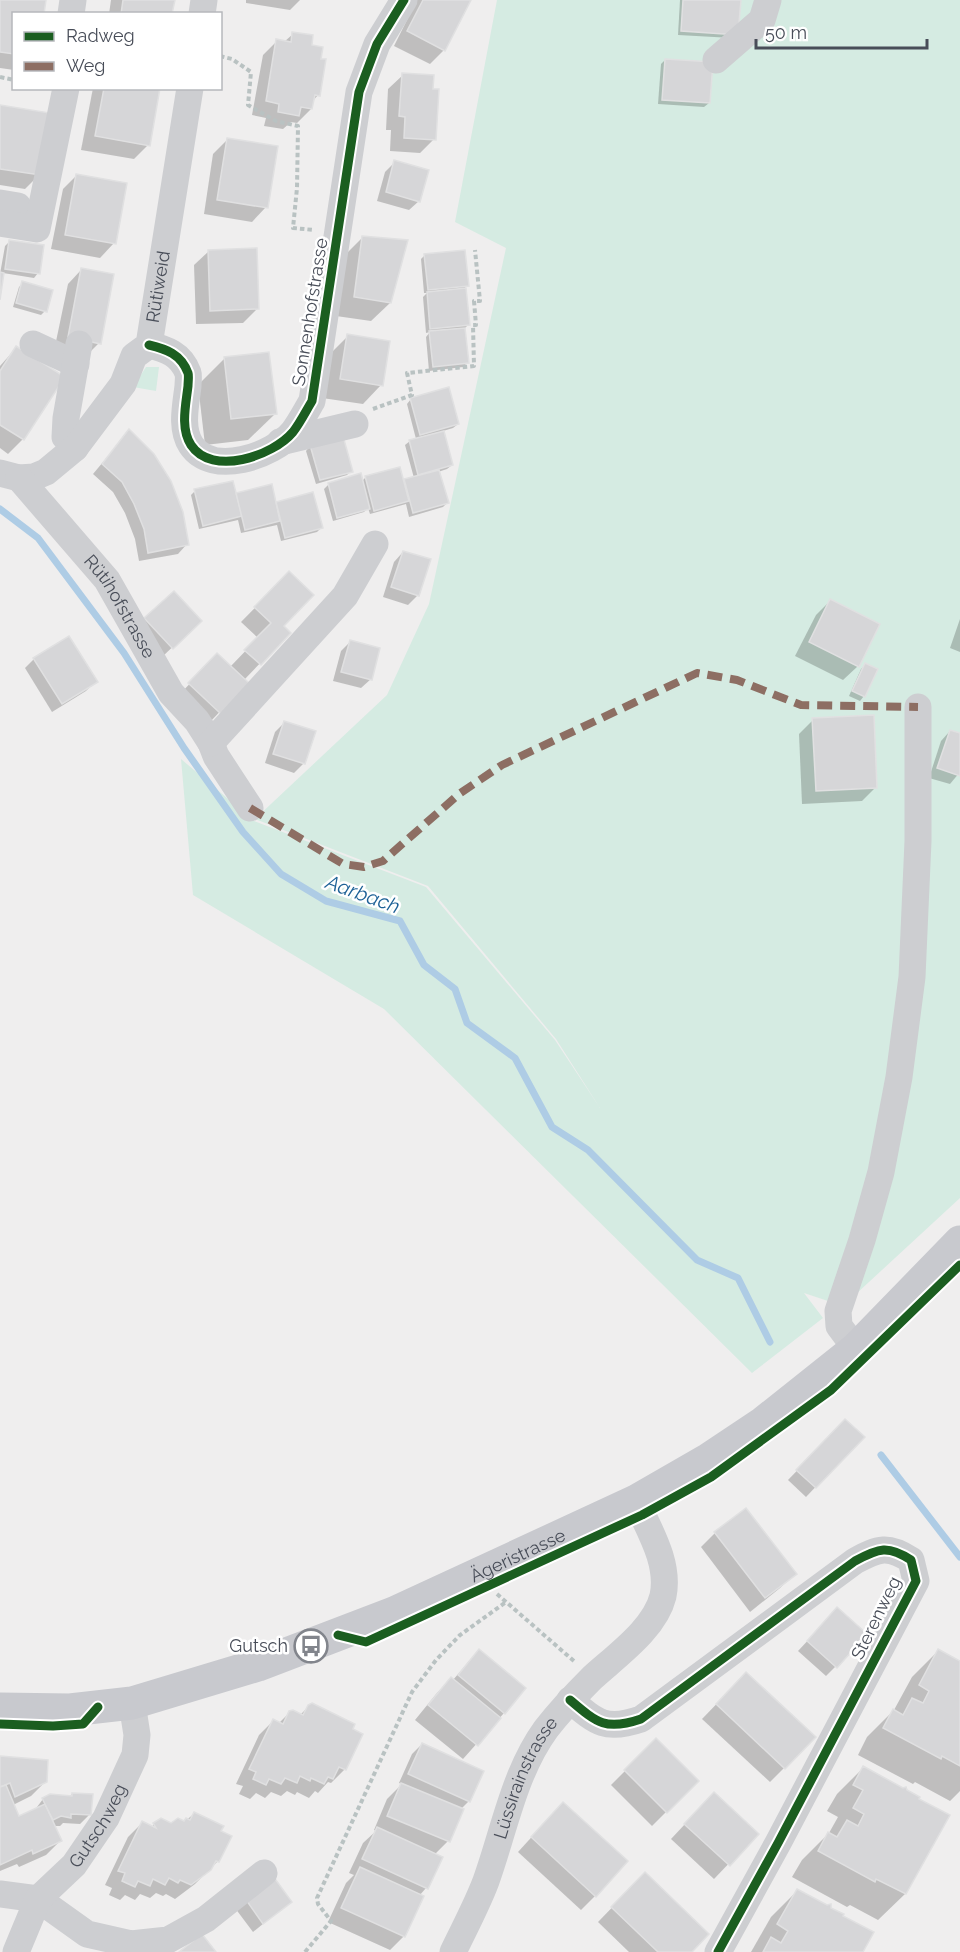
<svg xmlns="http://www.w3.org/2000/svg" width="960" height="1952" font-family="Raleway,sans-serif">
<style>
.green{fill:#d5ebe2}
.shadow{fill:#0003}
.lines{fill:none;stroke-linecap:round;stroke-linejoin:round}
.stream{stroke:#aecce5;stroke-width:7}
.building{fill:#d6d6d8;stroke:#e0e0e1;stroke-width:1.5}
.path{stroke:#b9c2c2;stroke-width:4;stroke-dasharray:4.5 3;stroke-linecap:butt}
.minor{stroke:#cdced1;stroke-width:27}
.major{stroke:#c8c9ce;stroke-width:33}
.quiet{stroke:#8d6e63;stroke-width:8;stroke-dasharray:15 8;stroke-linecap:butt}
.cycleway-casing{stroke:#fff;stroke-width:13}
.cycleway{stroke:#1b5e20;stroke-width:9}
.labels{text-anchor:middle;stroke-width:5;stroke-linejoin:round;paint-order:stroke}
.street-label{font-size:18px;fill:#484d58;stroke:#fff}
.poi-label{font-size:18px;fill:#484d58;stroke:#fff;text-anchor:end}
.water-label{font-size:20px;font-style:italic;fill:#1d6196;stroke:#fff}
</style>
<rect width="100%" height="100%" fill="#efeeee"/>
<g class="green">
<path d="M497,0H960V1198L843,1306L804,1293L823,1318L752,1373L384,1009L193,895L181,759L254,821L426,887L555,1040L600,1108L556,1039L428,886L255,819L387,695L429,604L506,248L455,222Z"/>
<path d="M146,367H159L156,391L133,387Z"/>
</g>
<g class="shadow">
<path d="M0,0H44L14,14V70L0,68Z"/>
<path d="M111,0H173L171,14H109Z"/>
<path d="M246,0H300L290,10L246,3Z"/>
<path d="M417,0H469L444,50L430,64L394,46Z"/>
<path d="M680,0H739L732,38L678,35Z"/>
<path d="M293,34L310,46L318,95L312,102L311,109L297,123L291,122L283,129L264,126L266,118L252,115L263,55L277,41L284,42Z"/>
<path d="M665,60L709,103L704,107L658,104L661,64Z"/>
<path d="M403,75L434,139L420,153L390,151L391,130H386L388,89Z"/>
<path d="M93,88H159L148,145L134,159L81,150Z"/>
<path d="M0,107L39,175L25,189L0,185Z"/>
<path d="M228,139L266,207L252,222L204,214L213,154Z"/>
<path d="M395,162L419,201L409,210L377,201L385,172Z"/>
<path d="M77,175L114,243L100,258L51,249L63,189Z"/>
<path d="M362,238L390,303L371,321L336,316L343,257Z"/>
<path d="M10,241L38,273L34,278L3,273L0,290V274L5,246Z"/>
<path d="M209,251L257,309L243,323L196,324L194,265Z"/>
<path d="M425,255L467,285L465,288L468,325L464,329L467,363L463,367L429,371L426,337L430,332L426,333L423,297L427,293H424L421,259Z"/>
<path d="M82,269L99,343L85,357L54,351L68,284Z"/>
<path d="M23,283L45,311L41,315L13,307L19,287Z"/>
<path d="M348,336L381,385L363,404L322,398L329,355Z"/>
<path d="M16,348L63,377L23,439L8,454L0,448V366Z"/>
<path d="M224,359L275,414L248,440L205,445L198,385Z"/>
<path d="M411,399L458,424L453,428L443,431L452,465L447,469L438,472L447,503L443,507L409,517L406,504L370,514L368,508L364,512L333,521L324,489L329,484L362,481L366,477L402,481L414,478L405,445L410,441L416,439L407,404Z"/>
<path d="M129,431L187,544L178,554L139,561L135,539L125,513L113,492L93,474Z"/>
<path d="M310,446L351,471L347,475L316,484L306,451Z"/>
<path d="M195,491L235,495L275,504L312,494L321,528L317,532L281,541L277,525L241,533L238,520L199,529L191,495Z"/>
<path d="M403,552L418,595L408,605L383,597L394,562Z"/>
<path d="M289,573L281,626L289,633L244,680L247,683L210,722L180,694L217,655L230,667L258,638L241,622Z"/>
<path d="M174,593L200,621L162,657L136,629Z"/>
<path d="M830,601L858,666L843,680L795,656L816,615Z"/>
<path d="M960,619V652L950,648Z"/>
<path d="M350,642L371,679L361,688L333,681L341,651Z"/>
<path d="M34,659L96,681L86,691L52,712L25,668Z"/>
<path d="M865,665L864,696L860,701L849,696L861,669Z"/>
<path d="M813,720L876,787L862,801L802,804L799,734Z"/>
<path d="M284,723L304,763L294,773L265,763L275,732Z"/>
<path d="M950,731L960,734V772L950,784L929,778L941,741Z"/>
<path d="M845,1421L863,1437L806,1497L788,1480Z"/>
<path d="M715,1533L795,1574L780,1588L750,1612L701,1547Z"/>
<path d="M828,1619L835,1667L826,1676L798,1651Z"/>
<path d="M938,1651L960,1663V1791L950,1801L915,1782L913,1784L858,1755L867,1737L894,1710L912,1677Z"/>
<path d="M470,1660L504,1713L463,1759L415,1720L437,1693L451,1679L453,1680Z"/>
<path d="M732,1688L784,1768L770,1782L702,1719Z"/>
<path d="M309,1706L345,1769L331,1783L328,1782L318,1793L315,1791L309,1798L297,1792L295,1795L287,1791L281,1796L271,1792L265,1798L256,1793L250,1799L239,1794L243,1786L236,1784L259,1735L273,1721L279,1723L290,1712L300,1715Z"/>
<path d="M656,1740L697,1781L652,1826L611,1785Z"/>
<path d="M422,1744L469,1801L461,1809L448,1841L434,1855L426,1888L419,1896L404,1936L390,1950L328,1922L346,1883L354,1875L349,1873L363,1843L376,1831L374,1830L387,1799L402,1784L399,1783L412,1754Z"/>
<path d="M0,1758L45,1782L31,1796L13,1805L18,1818L34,1811L43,1799L69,1797L72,1794L89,1815L80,1824L63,1823L60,1826H53L60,1841L46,1855L19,1867L17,1864L0,1871Z"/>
<path d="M863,1768L948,1816L905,1894L878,1920L850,1905L847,1907L792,1877L802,1860L829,1833L838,1817L827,1811L837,1794Z"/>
<path d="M700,1808L757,1834L714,1879L671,1839Z"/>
<path d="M195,1813L219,1832L218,1861L195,1884L175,1899L166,1894L163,1896L156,1893L150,1898L140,1894L135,1900L125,1895L120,1900L109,1895L112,1888L105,1885L128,1837L142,1823L152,1827L154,1824L172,1825L184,1822Z"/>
<path d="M549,1818L595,1896L581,1910L518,1852Z"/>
<path d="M631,1888L690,1952H629L598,1922Z"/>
<path d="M797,1891L830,1909L861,1952H751L771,1917Z"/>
<path d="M245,1898L290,1902L253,1932L235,1908Z"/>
</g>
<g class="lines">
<g class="stream">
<path d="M0,509L38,538L124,653L184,748L243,832L281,874L326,901L400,921L424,965L455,989L467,1023L515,1058L552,1127L588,1150L697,1260L738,1278L770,1342"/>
<path d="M881,1455L960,1557"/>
</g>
</g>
<g class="building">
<path d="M0,0H46L44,14H14V54L0,52Z"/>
<path d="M123,0H175L172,14H121Z"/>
<path d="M423,0H471L445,51L407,31Z"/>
<path d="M683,0H741L738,35L681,31Z"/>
<path d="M292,32L313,35L312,45L323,47L321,59H326L320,96L315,95L312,109L301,107L299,116L278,112L279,104L266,101L276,39L291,42Z"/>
<path d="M665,59L713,62L710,103L662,100Z"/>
<path d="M402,73L434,75L433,89H439L436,140L404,138L405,117L399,116Z"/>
<path d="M104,88H160L150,146L95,136Z"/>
<path d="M0,105L50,113L40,175L0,169Z"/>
<path d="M227,138L278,146L268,208L217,200Z"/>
<path d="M394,160L429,170L420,202L386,192Z"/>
<path d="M76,174L127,183L116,244L65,235Z"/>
<path d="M362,236L408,240L391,303L354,297Z"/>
<path d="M9,240L44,245L40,274L5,269Z"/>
<path d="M257,248L259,309L210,311L208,250Z"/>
<path d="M465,250L469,286L428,290L424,254Z"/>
<path d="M81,268L114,274L101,344L68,337Z"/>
<path d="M0,272L4,273L0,300Z"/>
<path d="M22,281L53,290L47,312L16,303Z"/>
<path d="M466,288L470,325L430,329L427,292Z"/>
<path d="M465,328L469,363L433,367L429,331Z"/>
<path d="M347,334L390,341L383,386L340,379Z"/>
<path d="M16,346L65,377L24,440L0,425V371Z"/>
<path d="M269,352L277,414L231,419L224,357Z"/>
<path d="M449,387L459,424L420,435L410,398Z"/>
<path d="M129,429L154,454L171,481L183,512L189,545L148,553L144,529L134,504L122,482L102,464Z"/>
<path d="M444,431L453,465L418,475L409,440Z"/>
<path d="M343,436L353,472L320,480L310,445Z"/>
<path d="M400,467L409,501L374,511L365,476Z"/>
<path d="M439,470L449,503L413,513L404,479Z"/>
<path d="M361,473L370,509L337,518L328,483Z"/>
<path d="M233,481L242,516L203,526L194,489Z"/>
<path d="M272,484L280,521L245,530L236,493Z"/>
<path d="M313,492L323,528L285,538L276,502Z"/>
<path d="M403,551L431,559L419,596L391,587Z"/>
<path d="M289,571L314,595L284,626L291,633L261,665L244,650L271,623L254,607Z"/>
<path d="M174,591L202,621L173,649L144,618Z"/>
<path d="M830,599L880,624L859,667L809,642Z"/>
<path d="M69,636L98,682L62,704L33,658Z"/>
<path d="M350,640L380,648L372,680L341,672Z"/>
<path d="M217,653L249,683L221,714L188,683Z"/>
<path d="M865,663L878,669L865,697L852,691Z"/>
<path d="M874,715L877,788L816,791L812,718Z"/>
<path d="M284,721L316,731L305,764L273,754Z"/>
<path d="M950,730L960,733V776L937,768Z"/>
<path d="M845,1419L865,1437L816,1488L796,1470Z"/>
<path d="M746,1508L797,1574L765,1598L714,1532Z"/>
<path d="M837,1607L867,1634L837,1668L807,1641Z"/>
<path d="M479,1649L526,1688L505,1714L458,1675Z"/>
<path d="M938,1649L960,1661V1766L942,1756L941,1759L883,1728L893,1709L903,1715L912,1698L923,1703L929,1691L919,1685Z"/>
<path d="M746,1672L816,1737L785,1769L716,1704Z"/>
<path d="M451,1677L501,1718L478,1746L428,1705Z"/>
<path d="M312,1703L355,1724L353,1729L363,1734L346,1770L339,1767L333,1779L328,1777L324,1784L311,1778L310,1781L300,1776L297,1783L285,1778L281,1784L269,1779L266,1785L253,1779L256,1772L249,1769L273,1719L283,1724L289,1711L293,1710L303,1715L308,1705Z"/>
<path d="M656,1738L699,1781L667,1813L624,1770Z"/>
<path d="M422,1743L484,1771L470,1802L408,1774Z"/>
<path d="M0,1756L48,1760L47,1782L15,1797L10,1783L0,1787Z"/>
<path d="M863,1766L903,1788L906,1787L907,1790L920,1797L919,1799L950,1815L906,1894L876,1879L875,1882L818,1851L828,1832L837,1837L847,1820L858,1826L864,1814L853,1808L863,1790L853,1785Z"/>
<path d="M401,1783L464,1809L450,1842L387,1816Z"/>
<path d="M6,1785L19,1816L45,1804L62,1841L33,1854L32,1850L0,1865V1787Z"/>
<path d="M714,1792L759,1834L730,1866L684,1824Z"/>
<path d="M72,1793L93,1794L91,1815L71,1814V1818L61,1816L53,1820L42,1798L50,1794L72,1796Z"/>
<path d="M563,1802L628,1861L596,1897L531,1837Z"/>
<path d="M194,1812L224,1826L221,1831L232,1836L219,1862L216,1861L211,1870L191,1885L180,1880L178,1883L169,1878L165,1885L153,1879L150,1886L138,1881L135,1887L122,1881L125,1873L118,1871L142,1821L156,1828L153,1823L161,1818L171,1823L178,1818L184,1821L186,1818L190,1820Z"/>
<path d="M377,1827L443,1857L428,1889L362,1859Z"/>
<path d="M360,1867L424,1896L405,1937L341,1908Z"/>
<path d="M645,1872L709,1934L692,1952H658L611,1907Z"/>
<path d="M273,1876L292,1902L263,1924L244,1897Z"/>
<path d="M797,1889L827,1905L831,1904V1908L844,1914L843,1916L874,1932L863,1952H763L771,1937L781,1943L788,1931L777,1924Z"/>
<path d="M202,1934L216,1952H179Z"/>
</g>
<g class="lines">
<g class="path">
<path d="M220,56L232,59L251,72L248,105L276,121L298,126L297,188L293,228L314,230"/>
<path d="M0,77L14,80"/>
<path d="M373,409L412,395L407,373L474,366L473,325H476L474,301H480L475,250"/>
<path d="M497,1594L575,1662"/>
<path d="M305,1952L331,1921L318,1904L317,1898L412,1692L436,1660L460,1635L506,1602"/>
</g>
<g class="minor">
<path d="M71,14L73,0"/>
<path d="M202,14L204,0"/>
<path d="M716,60L762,20L768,0"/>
<path d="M0,203L18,206"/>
<path d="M0,223L37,229L66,88"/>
<path d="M33,344L76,364"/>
<path d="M149,345C166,349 181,354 188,373C189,376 188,382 188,386C186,404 180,428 191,445C212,477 273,456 293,432C300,423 306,411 312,401L359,92L377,44L404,0"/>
<path d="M280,442L355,424"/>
<path d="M75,448L65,437L66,418L79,344"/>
<path id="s1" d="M0,473L19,478L34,477L46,472L75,448L123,384L134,356L149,345L190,88"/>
<path id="s2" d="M19,478L107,580L171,693L197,721L211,743L216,756L250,808"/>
<path d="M211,743L345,596L375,544"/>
<path d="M856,1349L839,1326L838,1311L862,1240L881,1172L899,1077L912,977L918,841V707"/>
<path d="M570,1700C597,1723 606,1731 641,1719L855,1561C879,1548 888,1545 911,1560L916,1581L778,1843L718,1952"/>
<path d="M0,1894L38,1899L87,1934L131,1944L168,1940L206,1919L264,1873"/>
<path id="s3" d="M16,1952L38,1899L74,1865L106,1818L135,1755L137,1735L132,1703"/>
<path id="s4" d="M453,1952C464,1929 477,1905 486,1881C504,1831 514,1773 546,1729C560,1711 576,1694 592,1678C616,1656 655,1629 663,1596C670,1563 649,1530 636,1501"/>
</g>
<path class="major" id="s5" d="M0,1709L70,1710L132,1703L258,1665L394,1613L636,1501L709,1459L763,1423L856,1349L960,1242"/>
<path class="quiet" d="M250,808L343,864L364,867L383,861L459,794L502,765L697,673L737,680L801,705L918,707"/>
<defs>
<g id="cycleway">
<path d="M149,345C166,349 181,354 188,373C189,376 188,382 188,386C186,404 180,428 191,445C212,477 273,456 293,432C300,423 306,411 312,401L359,92L377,44L404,0"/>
<path d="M338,1635L366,1642L642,1515L711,1477L831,1390L960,1265"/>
<path d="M570,1700C597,1723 606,1731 641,1719L855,1561C879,1548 888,1545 911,1560L916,1581L778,1843L718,1952"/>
<path d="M0,1724L53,1726L83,1724L98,1707"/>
</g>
</defs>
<use href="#cycleway" class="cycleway-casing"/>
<use href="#cycleway" class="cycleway"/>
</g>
<defs>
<symbol id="bus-ring" viewBox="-11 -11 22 22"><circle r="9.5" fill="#fff" stroke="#82858c" stroke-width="1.5"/><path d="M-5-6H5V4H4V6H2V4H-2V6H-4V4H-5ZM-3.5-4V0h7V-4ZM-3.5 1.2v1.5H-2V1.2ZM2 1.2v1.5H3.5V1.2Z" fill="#82858c"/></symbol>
</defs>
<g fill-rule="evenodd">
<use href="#bus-ring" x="292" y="1627" width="38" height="38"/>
</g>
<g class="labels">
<g class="street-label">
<text dy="6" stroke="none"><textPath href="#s1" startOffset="273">Rütiweid</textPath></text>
<text transform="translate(310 312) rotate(-81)" y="6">Sonnenhofstrasse</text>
<text dy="6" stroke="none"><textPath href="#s2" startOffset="164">Rütihofstrasse</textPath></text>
<text dy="6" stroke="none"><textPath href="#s5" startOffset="546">Ägeristrasse</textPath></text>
<text transform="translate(876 1618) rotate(-64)" y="6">Sterenweg</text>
<text dy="6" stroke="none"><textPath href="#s4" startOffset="189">Lüssirainstrasse</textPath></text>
<text dy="6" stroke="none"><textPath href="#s3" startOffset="153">Gutschweg</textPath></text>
</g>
<g class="poi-label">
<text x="288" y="1652">Gutsch</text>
</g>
<g class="water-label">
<text transform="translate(363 894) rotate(20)" y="7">Aarbach</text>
</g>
</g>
<rect x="12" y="12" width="210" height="78" fill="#ffffff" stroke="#b6b8bc" stroke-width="1.5"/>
<rect x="24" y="32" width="30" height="9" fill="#1b5e20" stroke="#b6b8bc" stroke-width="1.5"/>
<text x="66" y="42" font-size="18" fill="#484d58">Radweg</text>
<rect x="24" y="62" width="30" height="9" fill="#8d6e63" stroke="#b6b8bc" stroke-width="1.5"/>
<text x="66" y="72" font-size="18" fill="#484d58">Weg</text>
<path d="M756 39v9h171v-9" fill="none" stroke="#484d58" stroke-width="3"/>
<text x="765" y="39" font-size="18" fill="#484d58" stroke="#ffffff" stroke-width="4.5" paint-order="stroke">50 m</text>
</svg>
